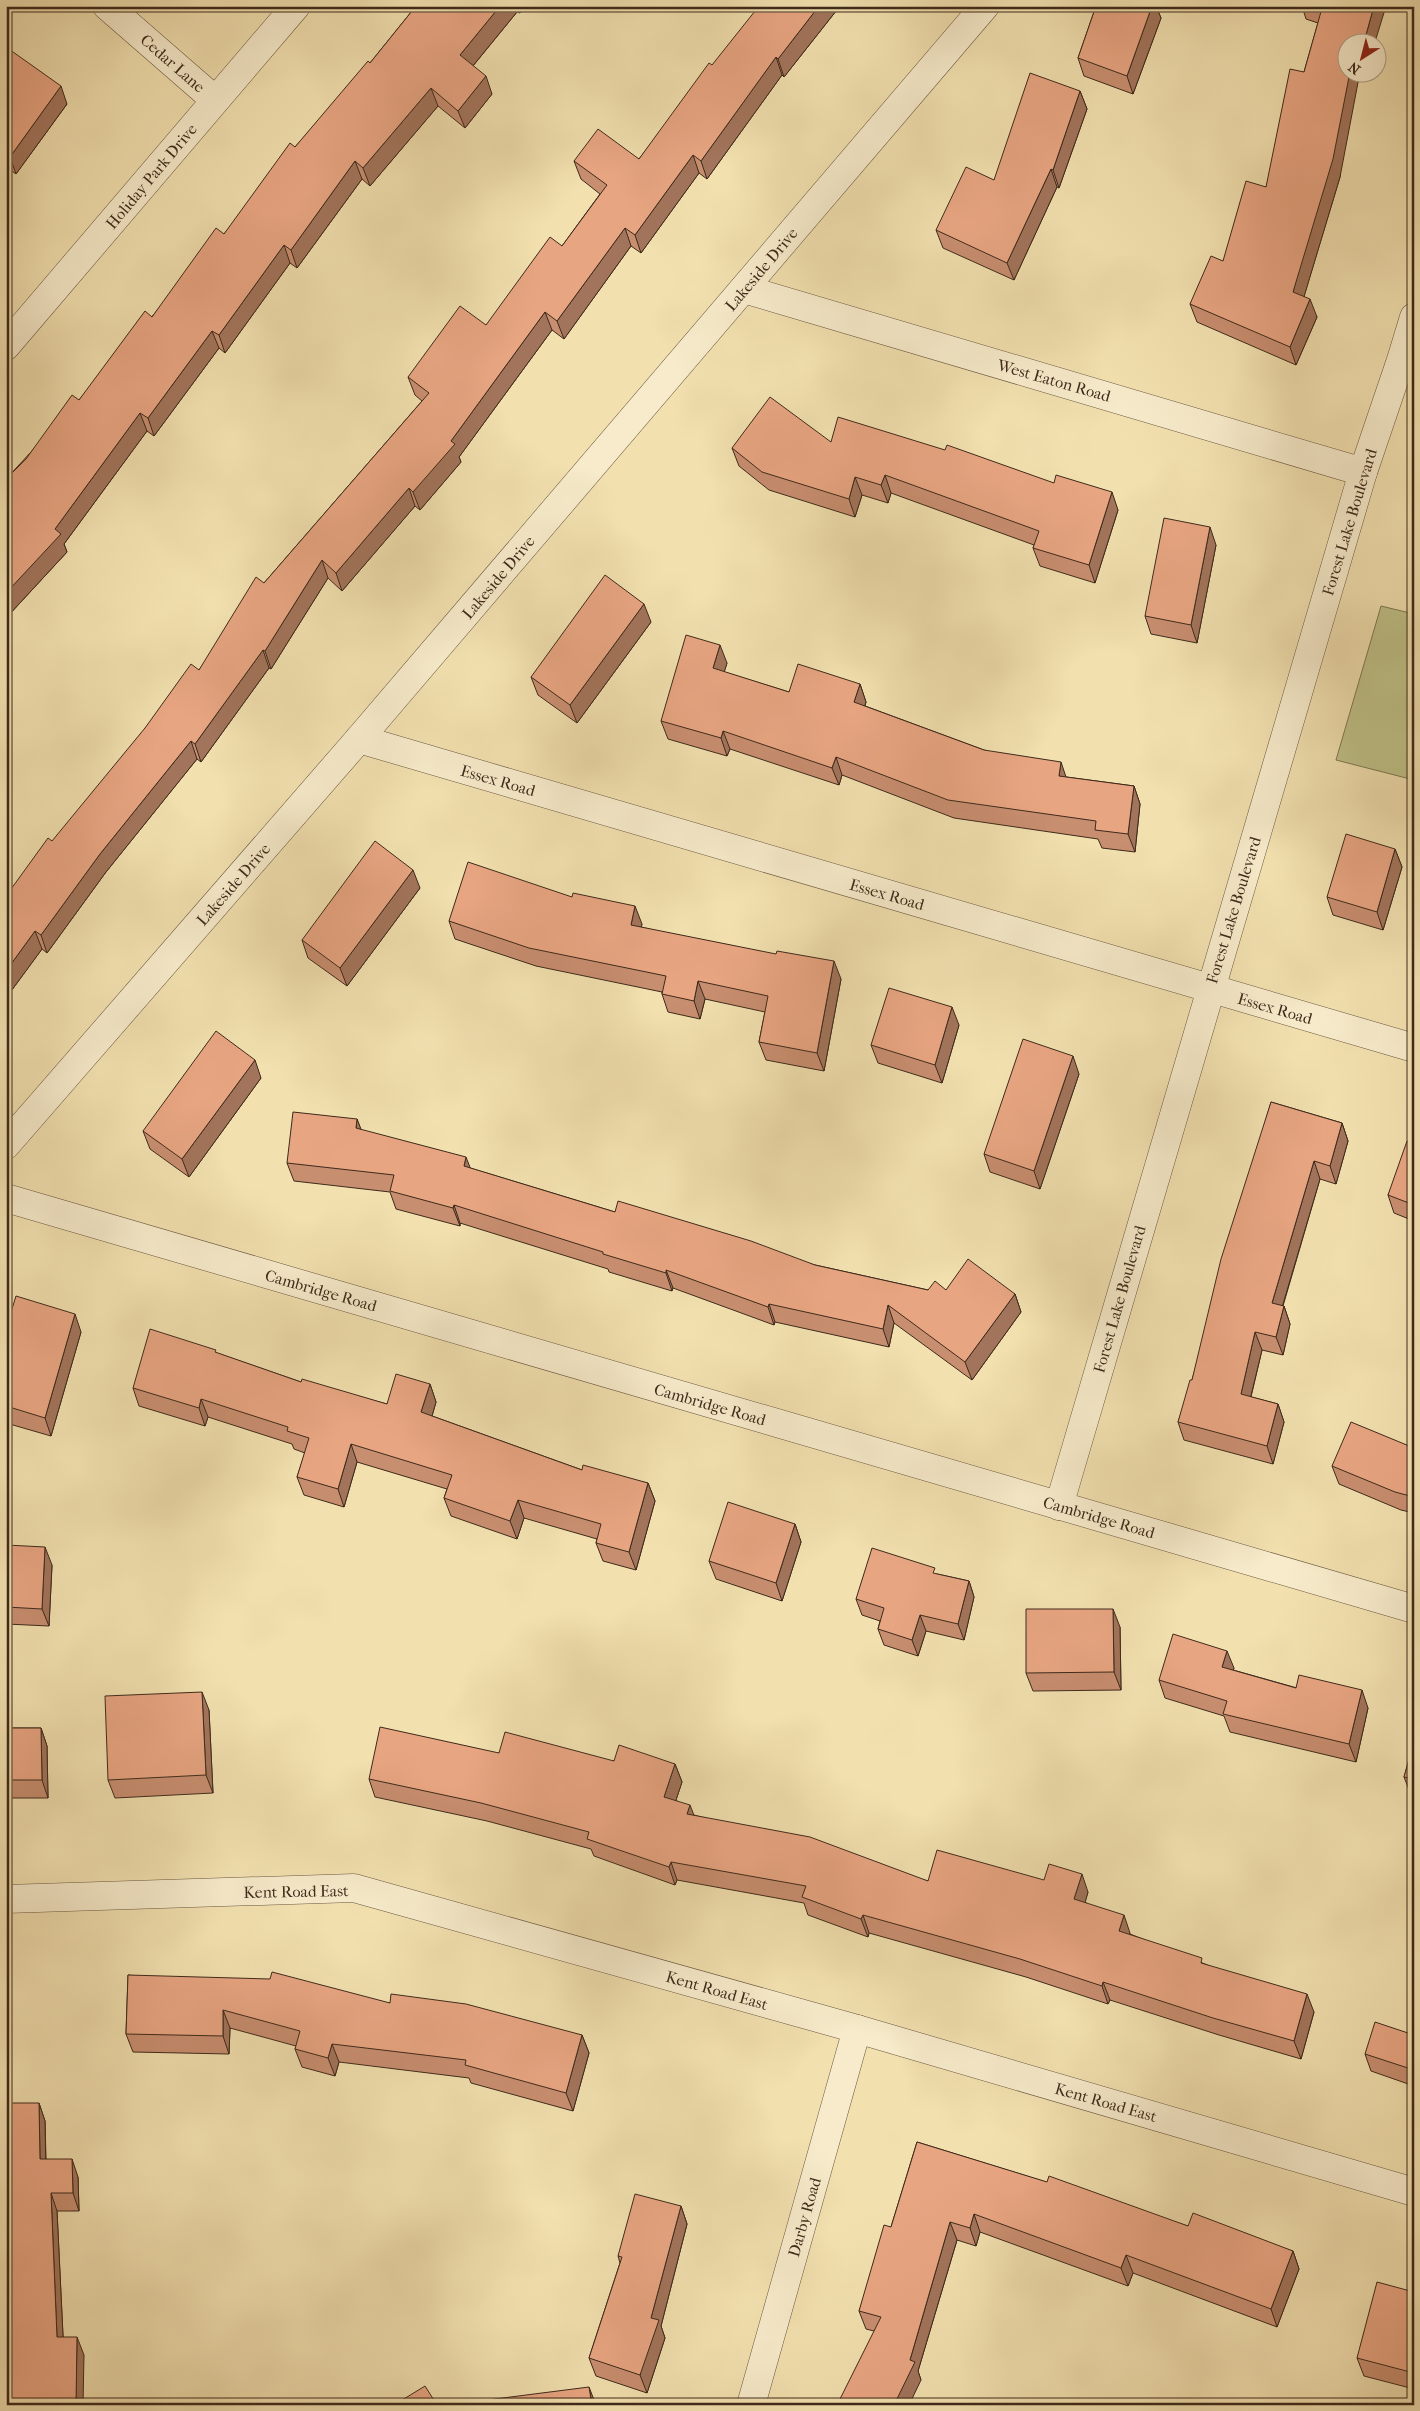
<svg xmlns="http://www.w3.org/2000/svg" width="1420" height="2411" font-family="'IM FELL French Canon',serif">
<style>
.green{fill:#bfc187;stroke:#7e7651}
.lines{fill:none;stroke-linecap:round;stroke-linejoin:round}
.minor-casing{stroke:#6b5840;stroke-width:29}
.minor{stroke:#f7ebcb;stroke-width:28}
.wall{fill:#c88e70;stroke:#3e2a1b}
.shaded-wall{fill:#a2745b;stroke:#3e2a1b}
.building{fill:#e8a582;stroke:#3e2a1b}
.labels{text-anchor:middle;stroke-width:4;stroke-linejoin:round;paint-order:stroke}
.street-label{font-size:16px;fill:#3e2a1b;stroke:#f7ebcb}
</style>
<rect width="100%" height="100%" fill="#f2e0af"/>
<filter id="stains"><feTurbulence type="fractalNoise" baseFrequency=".004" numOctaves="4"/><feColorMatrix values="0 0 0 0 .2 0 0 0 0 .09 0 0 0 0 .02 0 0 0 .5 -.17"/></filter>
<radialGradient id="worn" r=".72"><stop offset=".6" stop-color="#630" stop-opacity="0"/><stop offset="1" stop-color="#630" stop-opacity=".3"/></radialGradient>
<path class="green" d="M1381,606L1414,614V780L1336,760Z"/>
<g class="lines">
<defs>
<g id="minor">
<path d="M107,6L215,100"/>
<path d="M744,289L1363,472"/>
<path d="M6,346L296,6"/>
<path d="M359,739L1414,1048"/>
<path d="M6,1145L359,739L985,6"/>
<path d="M6,1198L1414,1609"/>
<path d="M1059,1506L1363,472L1401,360L1414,317"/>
<path d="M6,1899L354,1888L857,2029L1414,2192"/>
<path d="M751,2405L857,2029"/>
</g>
</defs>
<use href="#minor" class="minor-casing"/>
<use href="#minor" class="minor"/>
</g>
<g class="wall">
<path d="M416,6H525L520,13L517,12L473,66L492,94L465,128L438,106L370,186L362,179L297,268L290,263L225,353L219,348L154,436L147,431L64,544L67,552L7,617L6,616V479L79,400L224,234L295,147L370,63Z"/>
<path d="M840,6L784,77L782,75L707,179L699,173L641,253L631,246L564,339L552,330L459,457L461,462L420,510L415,506L342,591L328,578L271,669L269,668L201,762L197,759L106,872L47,953L42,949L6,998V896L199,670L264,583L422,401L415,395L408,377L486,325L562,246L600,194L581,179L574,161L639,159L712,65Z"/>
<path d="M1096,6H1156L1161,18L1133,94L1084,76L1078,58Z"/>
<path d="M1302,6H1386L1348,42L1340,177L1304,296L1317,317L1296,365L1197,322L1190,304L1223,261L1266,187L1304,72L1318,23L1306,19Z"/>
<path d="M6,47L67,104L16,174L6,167Z"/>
<path d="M1080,91L1087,109L1059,188L1057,187L1014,280L943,248L936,230L994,180Z"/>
<path d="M831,442L1118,510L1095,583L1040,566L1033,548L1034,545L891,493L888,503L862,495L855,517L769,490L739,466L732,448Z"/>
<path d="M1216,545L1197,643L1151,634L1145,616Z"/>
<path d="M651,622L577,723L538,695L531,677Z"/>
<path d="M727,663L724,672L789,692L860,684L866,702L865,706L984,750L1066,777L1134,786L1140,804L1135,852L1102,848L1098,839L954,818L842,775L839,785L730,749L727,756L668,739L661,721Z"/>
<path d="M1395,849L1402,867L1383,930L1333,915L1327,897Z"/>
<path d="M420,888L347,986L308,958L302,940Z"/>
<path d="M449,921L642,924L641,927L841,979L824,1071L766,1060L759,1042L765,1012L705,999L700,1019L668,1012L662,994V992L536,966L455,939Z"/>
<path d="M959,1025L942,1083L878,1063L871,1045Z"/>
<path d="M1079,1074L1040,1189L990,1172L984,1154Z"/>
<path d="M261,1078L189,1177L150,1149L143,1131Z"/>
<path d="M1271,1102L1342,1123L1348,1141L1336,1184L1320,1179L1283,1306H1284L1290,1324L1283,1355L1262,1350L1251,1397L1278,1404L1284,1422L1273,1464L1184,1440L1178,1422L1192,1380Z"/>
<path d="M357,1119L361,1130L470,1168L615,1212L815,1265L928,1290H946L1015,1294L1021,1312L972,1380L894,1323L889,1347L775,1322L774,1325L673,1288L672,1291L609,1272L608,1269L460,1223V1226L396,1209L390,1192L294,1181L287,1163Z"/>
<path d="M1414,1143V1221L1394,1213L1388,1195Z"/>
<path d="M6,1328L81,1332L51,1436L6,1423Z"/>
<path d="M217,1353L301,1382L387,1404L430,1384L436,1402L432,1416L582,1470L648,1483L655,1501L636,1570L603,1561L596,1543L597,1539L524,1518L517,1539L451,1516L444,1498L447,1489L357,1462L344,1507L304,1495L297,1477L305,1453L294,1449L292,1444L208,1417L205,1426L139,1406L133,1388Z"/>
<path d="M1414,1448V1513L1401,1510L1339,1484L1332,1466Z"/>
<path d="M795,1524L801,1542L782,1601L716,1579L709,1561Z"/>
<path d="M6,1545L52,1565L49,1626L6,1624Z"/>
<path d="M937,1574L969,1581L974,1597L964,1640L926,1631L918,1656L884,1645L878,1629L880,1621L862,1615L856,1599Z"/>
<path d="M1120,1627L1121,1690L1033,1691L1026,1673Z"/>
<path d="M1234,1668L1233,1670L1368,1708L1356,1762L1230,1732L1224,1716L1165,1698L1159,1680Z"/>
<path d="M209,1710L213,1793L115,1798L108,1780Z"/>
<path d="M6,1728H41L47,1746L48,1798H6Z"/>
<path d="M1414,1742V1795H1411L1404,1777Z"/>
<path d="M499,1753L614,1761L675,1764L682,1782L676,1800L694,1815L928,1881L1088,1892L1085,1902L1130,1933V1934L1205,1964L1314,2012L1301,2059L1219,2035L1110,2000L1108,2004L1026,1977L869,1933L868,1937L808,1915L804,1903L677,1880L675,1885L594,1856L591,1849L487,1821L375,1797L369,1779Z"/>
<path d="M128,1975L390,2003L582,2035L589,2053L573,2111L471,2083L469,2078L339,2062L335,2076L302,2067L295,2049L296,2046L230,2028L229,2054L133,2052L126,2034Z"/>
<path d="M1414,2035V2086L1371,2071L1365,2054Z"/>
<path d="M39,2103L45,2121L46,2159L78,2177L79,2211H57L63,2337L84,2355L11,2335Z"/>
<path d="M917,2142L1188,2226L1293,2251L1299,2269L1277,2327L1133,2273L1128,2286L980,2232L976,2246L957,2240L918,2371L921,2380L874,2331L866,2329L859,2311L891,2227Z"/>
<path d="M681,2206L687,2224L661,2326L665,2338L647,2393L596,2376L589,2358L620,2263L618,2256Z"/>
<path d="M1414,2292V2389L1364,2376L1357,2358Z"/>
</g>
<g class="shaded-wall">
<path d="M500,6H515L517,12L467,73L460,55Z"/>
<path d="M517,6H525L520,13Z"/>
<path d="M819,6H840L784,77L778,59Z"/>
<path d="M1152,6H1156L1161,18L1133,94L1127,76Z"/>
<path d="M1374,6H1386L1375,42H1364Z"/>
<path d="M776,57L782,75L707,179L701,161Z"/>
<path d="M1350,72H1360L1340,177L1300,310L1293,292Z"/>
<path d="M486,76L492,94L465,128L458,111Z"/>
<path d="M61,86L67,104L16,174L10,157Z"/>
<path d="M431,88L438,106L370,186L363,168Z"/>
<path d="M1080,91L1087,109L1059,188L1053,170Z"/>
<path d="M693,155L699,173L641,253L635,235Z"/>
<path d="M355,161L362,179L297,268L291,250Z"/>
<path d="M1051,169L1057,187L1014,280L1007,263Z"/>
<path d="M625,228L631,246L564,339L557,321Z"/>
<path d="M284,245L290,263L225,353L219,335Z"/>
<path d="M1310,299L1317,317L1296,365L1290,347Z"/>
<path d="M545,312L552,330L459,457L461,462L420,510L413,492L451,441Z"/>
<path d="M212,331L219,348L154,436L148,418Z"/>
<path d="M140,413L147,431L64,544L67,552L7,617L6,614V593L55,529Z"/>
<path d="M885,475L891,493L888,503L881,485Z"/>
<path d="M855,477L862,495L855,517L849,499Z"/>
<path d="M409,488L415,506L342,591L336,573Z"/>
<path d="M1112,492L1118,510L1095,583L1089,565Z"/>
<path d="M1210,527L1216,545L1197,643L1191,625Z"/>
<path d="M322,560L328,578L271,669L265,651Z"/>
<path d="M644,604L651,622L577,723L570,705Z"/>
<path d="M720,645L727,663L720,686L713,668Z"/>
<path d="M263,650L269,668L201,762L195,744Z"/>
<path d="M860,684L866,702L860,720L854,702Z"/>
<path d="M723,731L730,749L727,756L721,738Z"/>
<path d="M191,741L197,759L106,872L47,953L41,935L100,854Z"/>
<path d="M836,757L842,775L839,785L832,768Z"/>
<path d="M1061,762L1067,780L1059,776Z"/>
<path d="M1134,786L1140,804L1135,852L1128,834Z"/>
<path d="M1395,849L1402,867L1383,930L1377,912Z"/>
<path d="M413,870L420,888L347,986L340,968Z"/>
<path d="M635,906L642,924L638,943L631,925Z"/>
<path d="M35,931L42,949L6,998V971Z"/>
<path d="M834,961L841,979L824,1071L817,1053Z"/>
<path d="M698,981L705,999L700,1019L694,1001Z"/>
<path d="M952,1007L959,1025L942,1083L935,1065Z"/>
<path d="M1073,1056L1079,1074L1040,1189L1034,1171Z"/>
<path d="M255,1060L261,1078L189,1177L182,1159Z"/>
<path d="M357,1119L364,1137L356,1128Z"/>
<path d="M1342,1123L1348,1141L1336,1184L1330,1166Z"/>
<path d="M466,1157L473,1175L464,1166Z"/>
<path d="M1314,1161L1320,1179L1278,1321L1272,1303Z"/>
<path d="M454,1205L460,1223V1226L453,1208Z"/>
<path d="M666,1270L673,1288L672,1291L666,1273Z"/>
<path d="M1015,1294L1021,1312L972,1380L965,1362Z"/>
<path d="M769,1304L775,1322L774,1325L768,1307Z"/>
<path d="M888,1305L894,1323L889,1347L883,1329Z"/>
<path d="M1284,1306L1290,1324L1283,1355L1276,1337Z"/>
<path d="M75,1314L81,1332L51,1436L45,1418Z"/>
<path d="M1255,1332L1262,1350L1247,1412L1241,1394Z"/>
<path d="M430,1384L436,1402L428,1430L421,1412Z"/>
<path d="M201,1399L208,1417L205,1426L199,1408Z"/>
<path d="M1278,1404L1284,1422L1273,1464L1267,1446Z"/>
<path d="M351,1444L357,1462L344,1507L338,1489Z"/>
<path d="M648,1483L655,1501L636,1570L629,1552Z"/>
<path d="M518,1500L524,1518L517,1539L510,1521Z"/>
<path d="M795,1524L801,1542L782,1601L776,1583Z"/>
<path d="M45,1547L52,1565L49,1626L42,1609Z"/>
<path d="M969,1581L974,1597L964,1640L958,1624Z"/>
<path d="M1113,1609L1120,1627L1121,1690L1114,1672Z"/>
<path d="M920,1615L926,1631L918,1656L912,1640Z"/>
<path d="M1227,1651L1234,1668L1229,1685L1222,1667Z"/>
<path d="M1362,1690L1368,1708L1356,1762L1349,1744Z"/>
<path d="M202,1692L209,1710L213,1793L206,1775Z"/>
<path d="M41,1728L47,1746L48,1798L42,1780Z"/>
<path d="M675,1764L682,1782L671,1815L664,1797Z"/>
<path d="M690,1805L697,1823L687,1814Z"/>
<path d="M671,1862L677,1880L675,1885L669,1867Z"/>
<path d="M1082,1874L1088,1892L1081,1917L1074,1899Z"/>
<path d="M863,1915L869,1933L868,1937L861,1919Z"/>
<path d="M1124,1915L1130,1933L1125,1949L1119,1931Z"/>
<path d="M1103,1982L1110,2000L1108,2004L1102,1986Z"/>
<path d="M1307,1994L1314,2012L1301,2059L1294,2041Z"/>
<path d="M223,2010L230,2028L229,2054L223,2036Z"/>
<path d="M582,2035L589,2053L573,2111L566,2093Z"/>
<path d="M332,2044L339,2062L335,2076L328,2058Z"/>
<path d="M39,2103L45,2121L46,2177L40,2159Z"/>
<path d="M72,2159L78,2177L79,2211L73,2193Z"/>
<path d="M51,2193L57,2211L64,2355L57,2337Z"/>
<path d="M681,2206L687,2224L661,2326L665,2338L647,2393L640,2375L651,2318Z"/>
<path d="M974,2214L980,2232L976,2246L970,2228Z"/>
<path d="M950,2222L957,2240L918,2371L921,2380L909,2405H894L910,2360Z"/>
<path d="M1293,2251L1299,2269L1277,2327L1271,2309Z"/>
<path d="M1126,2255L1133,2273L1128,2286L1121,2268Z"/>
<path d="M77,2337L84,2355L83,2405H76Z"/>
<path d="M589,2387L596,2405H592Z"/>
</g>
<g class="building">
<path d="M416,6H500L460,55L486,76L458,111L431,88L363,168L355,161L291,250L284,245L219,335L212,331L148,418L140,413L55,529L61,534L6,593V479L26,459L72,395L79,400L145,311L152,317L216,228L224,234L290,143L295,147L368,61L370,63Z"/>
<path d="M759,6H819L778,59L776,57L701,161L693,155L635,235L625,228L557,321L545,312L451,441L455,444L413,492L409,488L336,573L322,560L265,651L263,650L195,744L191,741L100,854L41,935L35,931L6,971V896L48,838L52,841L145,728L191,664L199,670L256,577L264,583L429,393L408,377L460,306L486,325L550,237L562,246L607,185L574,161L598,129L639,159L709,63L712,65Z"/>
<path d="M1096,6H1152L1127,76L1078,58Z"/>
<path d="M1317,6H1374L1364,42H1348V72H1350L1333,159L1293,292L1310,299L1290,347L1190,304L1211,256L1223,261L1246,181L1266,187L1290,69L1304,72L1322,8Z"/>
<path d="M6,47L61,86L10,157L6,154Z"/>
<path d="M1030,73L1080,91L1053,170L1051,169L1007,263L936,230L966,167L994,180Z"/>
<path d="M770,397L831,442L838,417L945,450L947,445L1054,483L1056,475L1112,492L1089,565L1033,548L1039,531L885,475L881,485L855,477L849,499L762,472L732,448Z"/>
<path d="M1164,518L1210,527L1191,625L1145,616Z"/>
<path d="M605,575L644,604L570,705L531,677Z"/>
<path d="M686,635L720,645L713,668L789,692L798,664L860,684L854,702L984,750L1061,762L1059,776L1134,786L1128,834L1095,830L1096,821L948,800L836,757L832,768L723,731L721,738L661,721Z"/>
<path d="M1346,834L1395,849L1377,912L1327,897Z"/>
<path d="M375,841L413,870L340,968L302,940Z"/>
<path d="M468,862L572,897L573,893L635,906L631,925L776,954L777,951L834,961L817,1053L759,1042L768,996L698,981L694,1001L662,994L666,976L529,948L449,921Z"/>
<path d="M889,988L952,1007L935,1065L871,1045Z"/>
<path d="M216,1031L255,1060L182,1159L143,1131Z"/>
<path d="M1023,1039L1073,1056L1034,1171L984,1154Z"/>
<path d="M1271,1102L1342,1123L1330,1166L1314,1161L1272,1303L1284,1306L1276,1337L1255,1332L1241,1394L1278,1404L1267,1446L1178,1422L1190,1380H1192L1221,1259Z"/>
<path d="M293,1112L357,1119L356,1128L466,1157L464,1166L615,1212L618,1201L751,1241L815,1265L928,1290L935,1281L946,1290L968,1259L1015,1294L965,1362L888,1305L883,1329L769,1304L768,1307L666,1270V1273L603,1254V1252L454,1205L453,1208L390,1191L394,1175L287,1163Z"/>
<path d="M1407,1141L1414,1143V1205L1388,1195Z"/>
<path d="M16,1296L75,1314L45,1418L6,1406V1328Z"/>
<path d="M150,1329L216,1350L215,1352L301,1382L302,1379L387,1404L396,1374L430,1384L421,1412L582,1470L583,1465L648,1483L629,1552L596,1543L601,1524L518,1500L510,1521L444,1498L452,1475L351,1444L338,1489L297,1477L309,1438L287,1431L288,1427L201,1399L199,1408L133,1388Z"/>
<path d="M1351,1422L1414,1448V1497L1395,1492L1332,1466Z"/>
<path d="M728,1502L795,1524L776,1583L709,1561Z"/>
<path d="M6,1545L45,1547L42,1609L6,1607Z"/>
<path d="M872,1548L935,1568L933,1573L969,1581L958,1624L920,1615L912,1640L878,1629L884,1608L856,1599Z"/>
<path d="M1026,1609H1113L1114,1672L1026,1673Z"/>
<path d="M1173,1634L1227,1651L1222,1667L1296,1688L1299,1675L1362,1690L1349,1744L1223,1714L1227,1701L1159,1680Z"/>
<path d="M202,1692L206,1775L108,1780L105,1696Z"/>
<path d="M380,1727L499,1753L505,1732L614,1761L619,1745L675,1764L664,1797L690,1805L687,1814L810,1837L928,1881L937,1850L1044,1880L1049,1864L1082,1874L1074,1899L1124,1915L1119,1931L1202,1958L1201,1963L1307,1994L1294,2041L1213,2018L1103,1982L1102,1986L1020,1959L863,1915L861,1919L802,1897L806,1886L671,1862L669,1867L587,1839L589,1832L481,1803L369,1779Z"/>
<path d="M6,1728H41L42,1780H6Z"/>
<path d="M1414,1742V1779L1404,1777Z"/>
<path d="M272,1972L390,2003L391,1994L466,2004L582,2035L566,2093L465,2065L466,2060L332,2044L328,2058L295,2049L300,2031L223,2010V2036L126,2034L128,1975L270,1979Z"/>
<path d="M1375,2022L1414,2035V2070L1365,2054Z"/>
<path d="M6,2103H39L40,2159H72L73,2193H51L57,2337H77L76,2405H6V2335H11L6,2255Z"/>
<path d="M917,2142L1047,2182L1049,2176L1188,2226L1193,2213L1293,2251L1271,2309L1126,2255L1121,2268L974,2214L970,2228L950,2222L910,2360L915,2362L894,2405H837L881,2317L859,2311L884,2225L891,2227Z"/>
<path d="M635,2194L681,2206L651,2318L659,2320L640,2375L589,2358L622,2257L618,2256Z"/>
<path d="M1377,2282L1414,2292V2373L1357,2358Z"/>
<path d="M425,2386L437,2405H394Z"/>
<path d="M589,2387L592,2405H448Z"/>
</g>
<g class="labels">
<g class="street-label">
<text transform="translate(173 63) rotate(41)" y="6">Cedar Lane</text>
<text transform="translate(151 176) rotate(-50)" y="6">Holiday Park Drive</text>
<text transform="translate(761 269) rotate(-50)" y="6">Lakeside Drive</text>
<text transform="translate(1054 380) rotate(16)" y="6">West Eaton Road</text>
<text transform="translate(1349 522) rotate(-73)" y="6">Forest Lake Boulevard</text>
<text transform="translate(498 577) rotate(-50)" y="6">Lakeside Drive</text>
<text transform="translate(498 780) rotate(16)" y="6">Essex Road</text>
<text transform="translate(233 884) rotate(-49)" y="6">Lakeside Drive</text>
<text transform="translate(887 894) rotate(16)" y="6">Essex Road</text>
<text transform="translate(1233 910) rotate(-73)" y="6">Forest Lake Boulevard</text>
<text transform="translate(1275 1008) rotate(16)" y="6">Essex Road</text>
<text transform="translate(321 1290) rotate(16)" y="6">Cambridge Road</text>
<text transform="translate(1119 1299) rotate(-74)" y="6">Forest Lake Boulevard</text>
<text transform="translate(710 1404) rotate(16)" y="6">Cambridge Road</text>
<text transform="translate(1099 1517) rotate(16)" y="6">Cambridge Road</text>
<text transform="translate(296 1891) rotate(-1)" y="6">Kent Road East</text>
<text transform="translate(717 1990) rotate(16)" y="6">Kent Road East</text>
<text transform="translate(1106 2102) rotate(16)" y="6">Kent Road East</text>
<text transform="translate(804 2217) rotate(-74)" y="6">Darby Road</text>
</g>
</g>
<rect width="1420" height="2411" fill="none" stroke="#f2e0af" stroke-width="25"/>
<rect x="8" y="8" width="1405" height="2396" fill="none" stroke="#3e2a1b" stroke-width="2.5"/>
<rect x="12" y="12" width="1395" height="2386" fill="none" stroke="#3e2a1b"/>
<g transform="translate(1362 58) rotate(216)"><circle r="24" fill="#f7ebcb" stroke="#ad9e85"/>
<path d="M0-4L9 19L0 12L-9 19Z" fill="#8f2418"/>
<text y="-8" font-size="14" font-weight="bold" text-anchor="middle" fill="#3e2a1b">N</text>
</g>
<rect width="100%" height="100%" filter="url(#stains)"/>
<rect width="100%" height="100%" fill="url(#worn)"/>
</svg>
